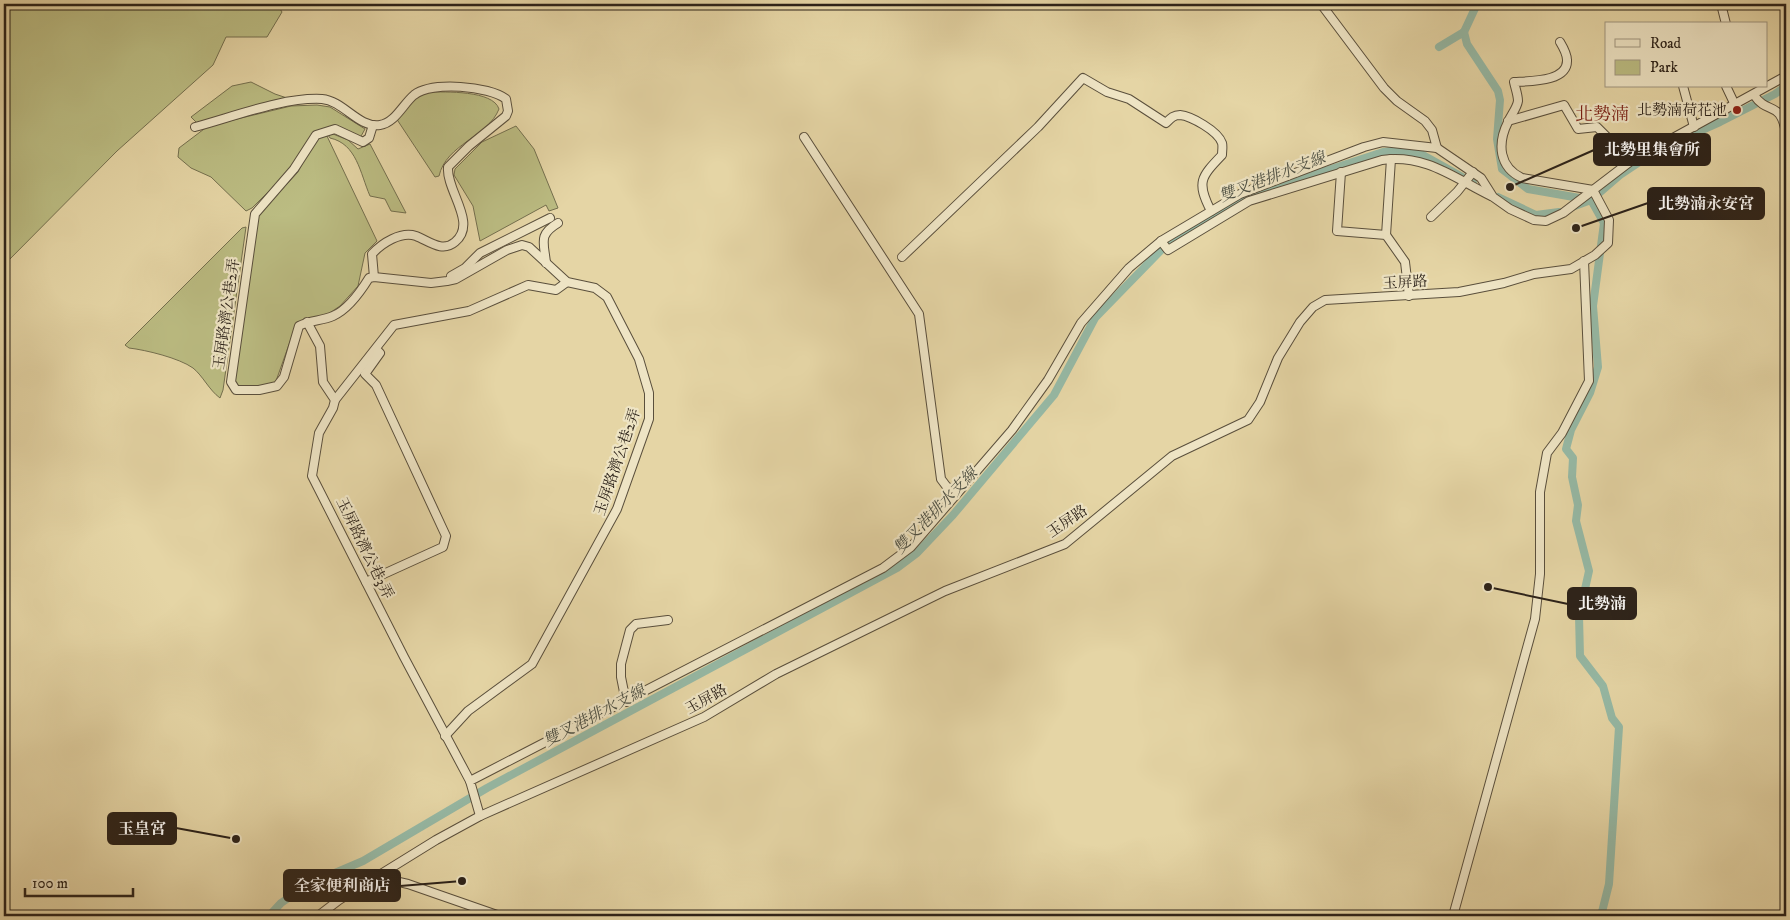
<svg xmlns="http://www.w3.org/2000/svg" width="1790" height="920" font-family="'IM FELL DW Pica','Noto Serif TC',serif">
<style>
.green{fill:#bbbc82;stroke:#746f4e}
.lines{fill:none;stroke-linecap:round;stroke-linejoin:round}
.canal{stroke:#96b9a5;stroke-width:8}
.minor-casing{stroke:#5a4f3c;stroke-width:10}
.minor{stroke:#eee4c4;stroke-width:8}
.poi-dot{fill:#8f2418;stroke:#eee4c4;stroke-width:2}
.labels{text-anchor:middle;stroke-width:4.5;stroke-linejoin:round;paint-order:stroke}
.poi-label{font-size:15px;fill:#2c2219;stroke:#eee4c4;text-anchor:end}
.street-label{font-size:15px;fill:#2c2219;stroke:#eee4c4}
.water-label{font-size:16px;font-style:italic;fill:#4c4f43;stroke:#eee4c4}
.quarter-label{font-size:18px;fill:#7a1f14;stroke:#eee4c4}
.leader{fill:none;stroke:#2c2219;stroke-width:2}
.callout-dot{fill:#2c2219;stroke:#eee4c4;stroke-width:2}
.callout{fill:#2c2219;stroke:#2c2219;stroke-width:2}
.callout-label{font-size:16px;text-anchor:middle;font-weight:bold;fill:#fff}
</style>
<rect width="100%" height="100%" fill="#e5d5a5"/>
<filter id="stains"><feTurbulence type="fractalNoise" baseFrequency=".004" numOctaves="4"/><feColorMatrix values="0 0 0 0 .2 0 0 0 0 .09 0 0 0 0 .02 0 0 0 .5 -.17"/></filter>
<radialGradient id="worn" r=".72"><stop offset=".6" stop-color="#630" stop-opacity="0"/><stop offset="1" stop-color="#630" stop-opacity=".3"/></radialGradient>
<g class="green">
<path d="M4,4H277L282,12L267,37H226L213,65L117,151L4,265Z"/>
<path d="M251,82L275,94L293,100L197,123L191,117L232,86Z"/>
<path d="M428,92C445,92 493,90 499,109C488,137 446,144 439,176L435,177L396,118L416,98Z"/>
<path d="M317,105L330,107L365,129L360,138L346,131L312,135L290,170L252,208L246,211L211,177L191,168L178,157L179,148L208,126L291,106Z"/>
<path d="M516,126L534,149L558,208L549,211L546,205L480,241L473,206L454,175L455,169L482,142Z"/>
<path d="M326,134L377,241L365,253L358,286L340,306L325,316L297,322L276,381L272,386L238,388L231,379L256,217L298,172L311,146L320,136Z"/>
<path d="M333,134L348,140L358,149L370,144L406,213L391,211L385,199L370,196C360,173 357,144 330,138L328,135Z"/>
<path d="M246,227L223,390L220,398C209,390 203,376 193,368C179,358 146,350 129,348L125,345L242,228Z"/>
</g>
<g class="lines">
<g class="canal">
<path d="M1464,32L1467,44L1498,91L1500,100L1497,139L1502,169L1528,189L1591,200L1604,223L1593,306L1598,367L1590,393L1571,430L1566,449L1573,458L1572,477L1578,505L1576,521L1589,571L1579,616L1580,656L1603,686L1612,718L1619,727L1609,884L1601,916"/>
<path d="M1439,47L1464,32L1477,4"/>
<path d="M1498,197L1536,215L1559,212"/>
<path d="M1572,207L1591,200L1620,175L1641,161L1684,138L1720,122L1775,94L1786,86"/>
<path d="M269,916L281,903L309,884L363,861L487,788L897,568L917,553L953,515L1054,395L1095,318L1168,243L1226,207L1252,195L1383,152L1395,151L1421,154L1473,183"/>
</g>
<defs>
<g id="minor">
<path d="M1321,4L1384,88L1397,101L1425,121L1432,130L1437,148"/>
<path d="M1721,4L1726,24"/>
<path d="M1683,86L1694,127"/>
<path d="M1726,86L1735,105"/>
<path d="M1754,95C1768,116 1780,99 1786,133"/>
<path d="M1508,121L1564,105L1578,129L1597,127L1631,161"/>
<path d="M373,125L369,138L363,142L335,129L316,135L294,169L255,214L231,382L236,390H259L277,386L284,377L299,326C310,320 322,321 333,316C347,310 361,291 369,278L374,277L431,283L447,281L456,279L507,250L522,245L529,247L567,282L595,288L607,297L639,359L649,393V419L617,509L532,664L468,711L445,736"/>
<path d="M195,127C233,117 283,97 322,99C344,101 358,128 380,125C395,123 403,104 414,95C432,81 489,86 506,99L508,111L506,116L469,146L448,167C446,191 478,223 455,242C442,253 429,241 416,236C401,231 382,243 372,254L374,277"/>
<path d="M804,137L919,314L941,479L947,487L959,490"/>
<path d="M1341,172L1337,231L1386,235L1405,262L1409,296"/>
<path d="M1431,217L1457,192L1473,172"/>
<path d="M1386,235L1391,159"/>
<path d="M1161,241L1168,250L1249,201L1382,160C1426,154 1454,178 1491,196"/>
<path d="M902,257L1038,127L1083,78L1107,92L1129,99L1166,123C1170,119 1173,115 1180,115C1191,116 1218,131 1222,143C1223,146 1222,151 1222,155C1201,177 1196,182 1211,211"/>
<path d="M546,263C544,242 538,235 558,223"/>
<path d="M451,276L465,268L480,253L550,218"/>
<path d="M307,322L320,346L323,382L335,400L333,408L319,433L312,476L404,657L470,781"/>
<path d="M335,400L394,325L469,311L528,285L556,290L567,282"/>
<path d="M366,582L443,547L446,536L376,385L365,374L380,353L376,349"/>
<path d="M626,702L621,677V664L630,630L636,624L668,620"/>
<path d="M480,816L470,781L883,568L911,547L1012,430L1048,380L1081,323L1129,268L1161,241L1240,194L1364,147L1383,142L1437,148L1481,178L1493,197L1510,209L1534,220L1546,221L1563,213L1631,161L1786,76"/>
<path d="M377,877L408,884L500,916"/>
<path d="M318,916L339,900L436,840L480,816L704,717L776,674L945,591L1065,544L1172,456L1248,420L1260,402L1278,358L1300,322L1313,307L1325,300L1459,292L1504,283L1534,274L1571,269L1595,255L1608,243L1609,220L1593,190L1522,178C1499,167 1497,144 1508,122C1511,115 1517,108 1518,101C1518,95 1515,87 1514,82C1530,81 1568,82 1567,60C1567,54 1563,47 1560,42"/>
<path d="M1453,916L1535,619L1540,574V492L1547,453L1562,433L1589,381L1584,261"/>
</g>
</defs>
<use href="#minor" class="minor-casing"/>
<use href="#minor" class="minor"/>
</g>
<circle class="poi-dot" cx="1737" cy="110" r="5"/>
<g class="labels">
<g class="poi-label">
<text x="1727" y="115">北勢湳荷花池</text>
</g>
<g class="street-label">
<text transform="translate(1405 282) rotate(-3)" y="5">玉屏路</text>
<text transform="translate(226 314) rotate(-82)" y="5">玉屏路濟公巷2弄</text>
<text transform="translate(617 462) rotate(-71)" y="5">玉屏路濟公巷2弄</text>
<text transform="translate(1067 521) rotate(-34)" y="5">玉屏路</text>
<text transform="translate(365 548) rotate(64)" y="5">玉屏路濟公巷3弄</text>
<text transform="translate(706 699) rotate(-29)" y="5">玉屏路</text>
</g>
<g class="water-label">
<text transform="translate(1272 176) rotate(-21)" y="6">雙叉港排水支線</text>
<text transform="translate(935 510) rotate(-46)" y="6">雙叉港排水支線</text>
<text transform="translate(594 715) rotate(-28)" y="6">雙叉港排水支線</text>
</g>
<g class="quarter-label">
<text x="1602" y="120">北勢湳</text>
</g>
</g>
<path class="leader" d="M1510 187L1594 150M1576 228L1648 203M1488 587L1568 604M236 839L176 828M462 881L400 886"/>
<g class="callout-dot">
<circle cx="1510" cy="187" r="5"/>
<circle cx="1576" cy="228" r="5"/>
<circle cx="1488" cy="587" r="5"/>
<circle cx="236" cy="839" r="5"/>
<circle cx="462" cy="881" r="5"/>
</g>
<g class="callout">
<rect x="1594" y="134" width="116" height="31" rx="5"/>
<rect x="1648" y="188" width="116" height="31" rx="5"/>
<rect x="1568" y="588" width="68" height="31" rx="5"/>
<rect x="108" y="813" width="68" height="31" rx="5"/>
<rect x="284" y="870" width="116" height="31" rx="5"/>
</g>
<g class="callout-label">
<text x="1652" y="155">北勢里集會所</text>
<text x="1706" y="209">北勢湳永安宮</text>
<text x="1602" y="609">北勢湳</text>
<text x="142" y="834">玉皇宮</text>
<text x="342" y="891">全家便利商店</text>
</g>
<rect width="1790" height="920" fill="none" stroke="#e5d5a5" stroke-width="20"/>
<rect x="5" y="5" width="1780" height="910" fill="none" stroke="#2c2219" stroke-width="2.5"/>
<rect x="10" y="10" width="1770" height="900" fill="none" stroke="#2c2219"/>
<rect x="1605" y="22" width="162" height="65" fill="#eee4c4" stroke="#a09680"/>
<rect x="1615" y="39" width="25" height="8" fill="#eee4c4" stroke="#a09680"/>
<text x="1650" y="48" font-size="15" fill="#2c2219">Road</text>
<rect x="1615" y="60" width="25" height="15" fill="#bbbc82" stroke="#a09680"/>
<text x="1650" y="72" font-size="15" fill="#2c2219">Park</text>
<path d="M25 888v8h108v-8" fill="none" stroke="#2c2219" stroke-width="2.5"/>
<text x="32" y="888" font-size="15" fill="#2c2219" stroke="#eee4c4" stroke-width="4" paint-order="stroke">100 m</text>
<rect width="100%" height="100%" filter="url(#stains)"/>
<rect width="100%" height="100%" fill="url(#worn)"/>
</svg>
